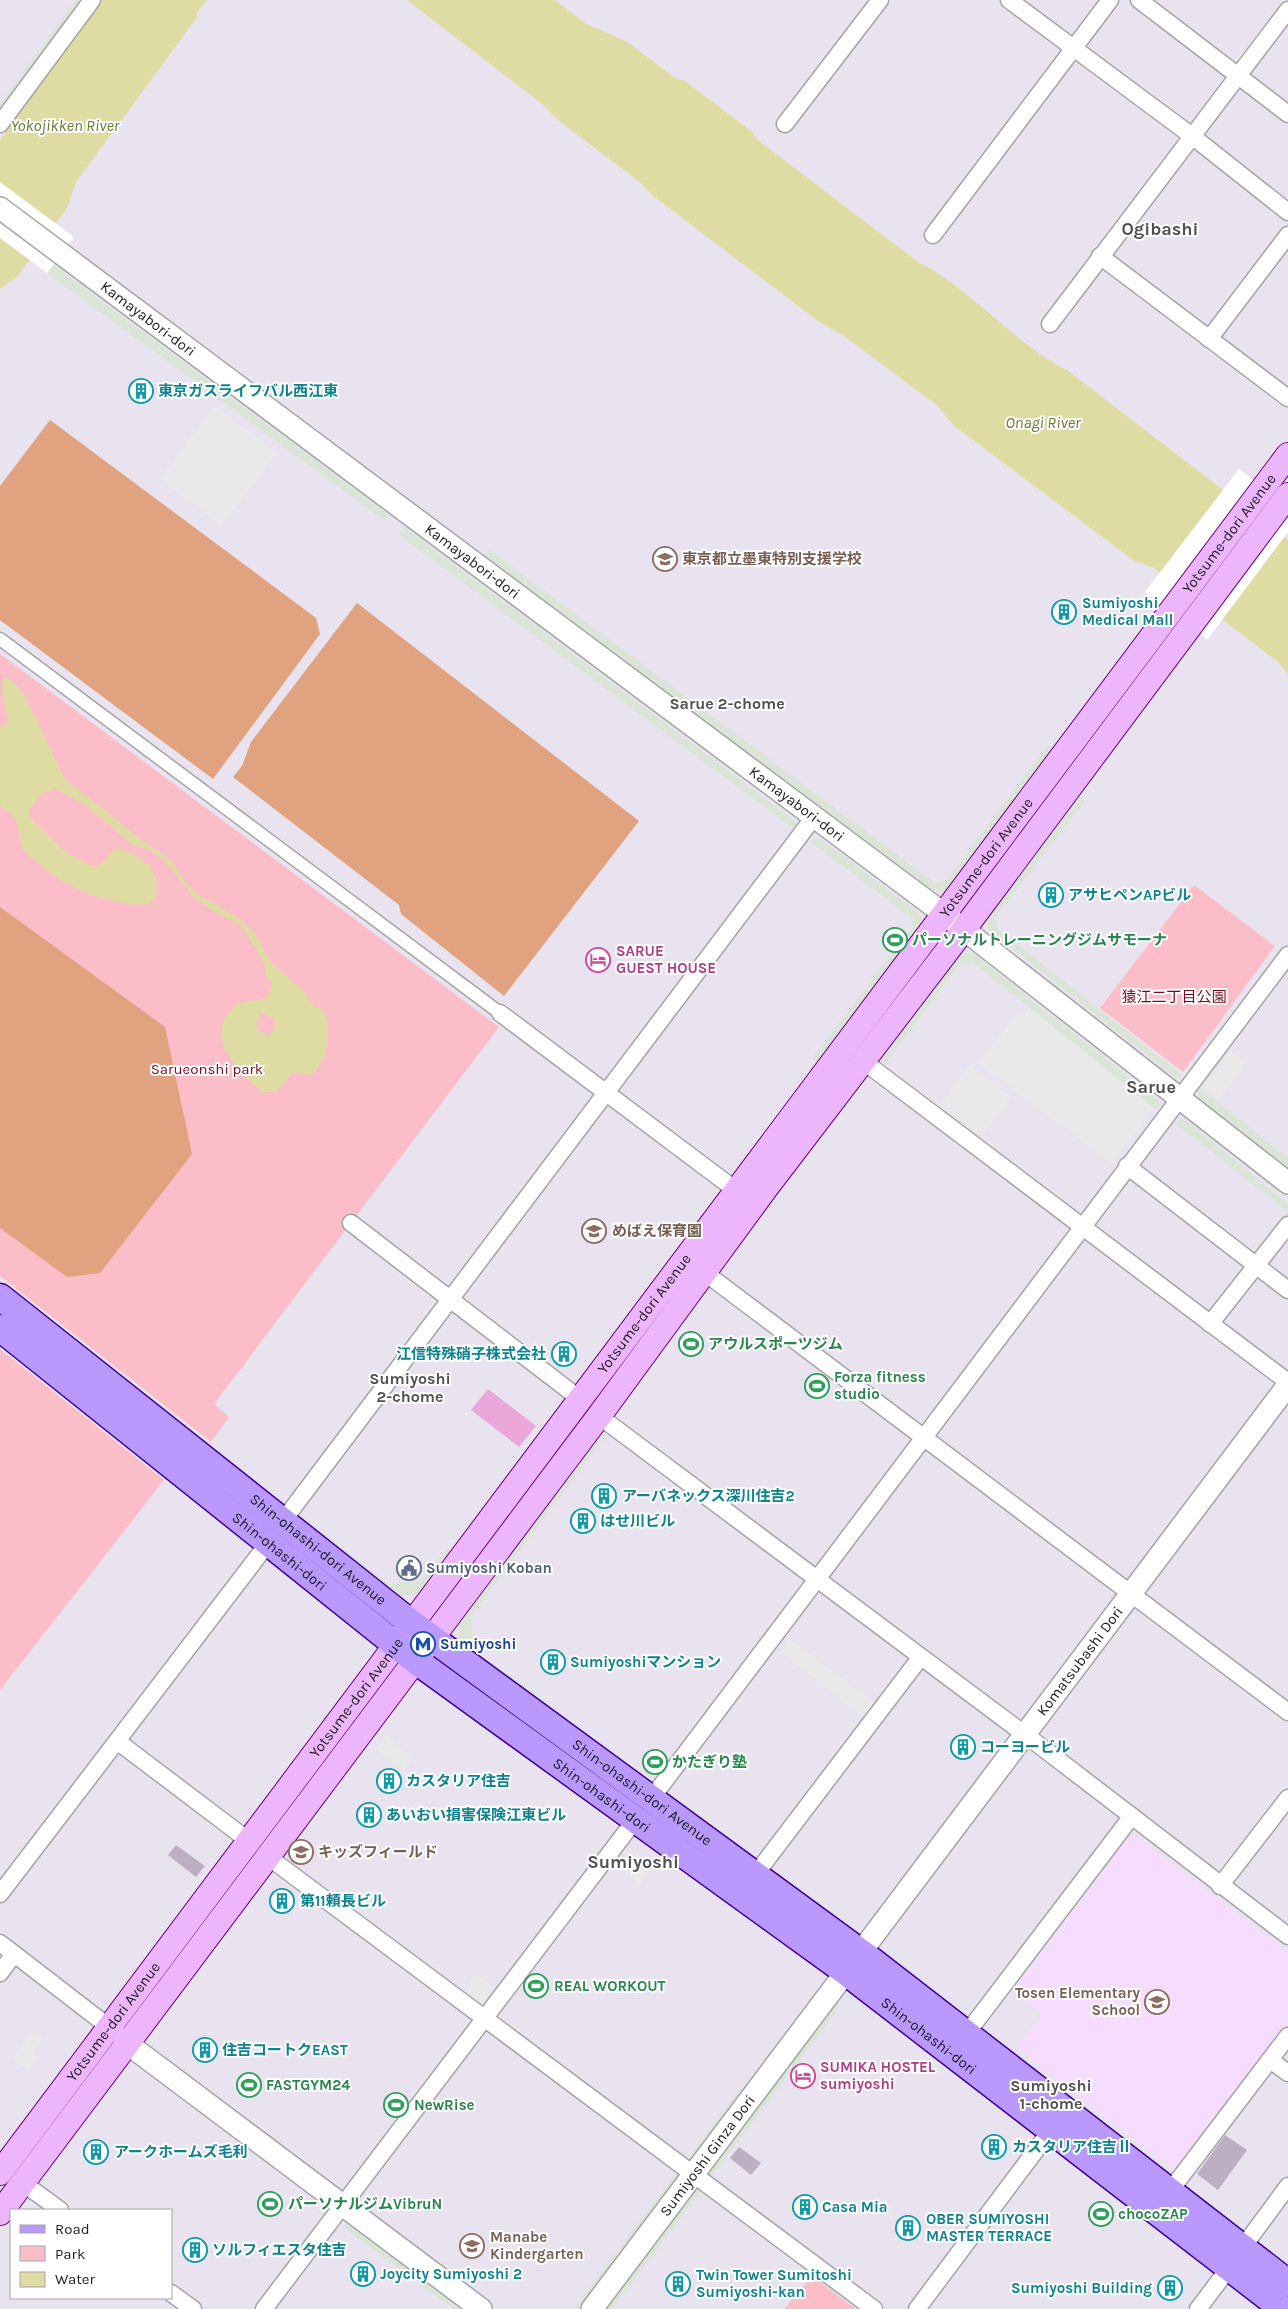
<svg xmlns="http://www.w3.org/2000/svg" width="1288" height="2309" font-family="Karla,'Noto Sans JP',sans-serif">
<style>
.education{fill:#f6dcff}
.construction{fill:#beaec4}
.grass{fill:#eba7d9}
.park{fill:#fbbec9}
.pitch{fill:#e0a27f}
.parking{fill:#e9e9e9}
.plaza{fill:#dbe5d7}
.water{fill:#dedca2;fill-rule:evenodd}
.pier{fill:#fff}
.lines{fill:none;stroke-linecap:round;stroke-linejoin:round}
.pedestrian-casing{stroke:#a4a4a4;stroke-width:15}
.minor-casing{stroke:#a4a4a4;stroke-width:19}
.tertiary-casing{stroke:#a4a4a4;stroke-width:24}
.secondary-casing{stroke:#660277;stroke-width:26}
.primary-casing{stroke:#3f0097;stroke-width:29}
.pedestrian{stroke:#fff;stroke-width:12}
.minor{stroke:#fff;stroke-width:16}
.tertiary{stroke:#fff;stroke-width:21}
.secondary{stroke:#edb5fb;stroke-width:24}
.primary{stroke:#b999fe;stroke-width:26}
.labels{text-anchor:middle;stroke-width:4;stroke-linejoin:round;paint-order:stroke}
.street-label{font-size:15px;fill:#1d1d1d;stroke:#fff}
.culture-label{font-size:15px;font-weight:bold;fill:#0d838f;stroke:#fff;text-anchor:start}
.education-label{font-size:15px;font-weight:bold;fill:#785e54;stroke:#fff;text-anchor:start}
.leisure-label{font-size:15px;font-weight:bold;fill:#27864d;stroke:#fff;text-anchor:start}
.hotel-label{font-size:15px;font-weight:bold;fill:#b23c85;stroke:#fff;text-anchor:start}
.park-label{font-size:15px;fill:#7e091d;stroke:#fff}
.service-label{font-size:15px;font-weight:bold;fill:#4e5e75;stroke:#fff;text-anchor:start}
.transit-label{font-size:15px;font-weight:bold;fill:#164399;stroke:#fff;text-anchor:start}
.water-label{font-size:16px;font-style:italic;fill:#677835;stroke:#fff}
.neighbourhood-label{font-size:16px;font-weight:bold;fill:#505050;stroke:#fff}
.quarter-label{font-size:18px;font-weight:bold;fill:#505050;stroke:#fff}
</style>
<rect width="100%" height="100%" fill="#e8e3ef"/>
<path class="education" d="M1134,1835L1288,1952V2022L1173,2170L1016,2048L1042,2014L1012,1991L1129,1837Z"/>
<g class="construction">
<path d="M176,1845L205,1866L196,1877L168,1855Z"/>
<path d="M1225,2135L1247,2150L1218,2190L1197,2174Z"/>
<path d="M739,2147L761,2163L751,2175L730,2158Z"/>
</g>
<path class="grass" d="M488,1389L536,1426L519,1447L471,1410Z"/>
<g class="park">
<path d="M0,654L499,1027L214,1404L229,1417L211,1442L0,1276Z"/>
<path d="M1194,885L1275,946L1183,1072L1100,1008Z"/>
<path d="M0,1349L164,1480L0,1690Z"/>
<path d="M812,2276L856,2309H784Z"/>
</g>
<g class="pitch">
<path d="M50,420L316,618L320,634L213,779L0,620V486Z"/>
<path d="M357,603L639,821L504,996L401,914L399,905L233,777L242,766L251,742Z"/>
<path d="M0,907L165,1027L192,1154L100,1273L67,1277L0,1228Z"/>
</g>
<g class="parking">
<path d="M215,406L277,453L222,525L160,479Z"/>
<path d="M1029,1008L1154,1108L1112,1163L979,1063L1017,1013L1022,1016Z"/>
<path d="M1230,1051L1246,1063L1219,1099L1202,1087Z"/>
<path d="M970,1065L1011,1097L981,1136L940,1105Z"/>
<path d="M790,1639L877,1705L867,1719L780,1652Z"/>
<path d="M386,1736L413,1758L403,1771L375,1749Z"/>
<path d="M633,1856L648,1870L639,1885L620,1868Z"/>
<path d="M476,1975L493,1988L481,2005L464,1992Z"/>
<path d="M33,2031L43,2039L33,2053L37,2057L28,2070L13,2059Z"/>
</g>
<g class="plaza">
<path d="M76,0H82L0,111V104Z"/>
<path d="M53,265L389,515L385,521L47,273Z"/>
<path d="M403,526L795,821L796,826L793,828L399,535Z"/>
<path d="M490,550L935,883L947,880L1048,745L1054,749L951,886L944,891L932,890L484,556Z"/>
<path d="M1078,794L1085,801L996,916L997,928L1182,1075L1176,1078L990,931L987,926V919Z"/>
<path d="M820,838L919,913L921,920L919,928L818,1062L813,1058L912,927L911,917L811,842Z"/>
<path d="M966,952L974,954L1156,1099L1160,1106L1157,1109L972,962L961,963L886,1063L882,1059L884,1054L959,955Z"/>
<path d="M1199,1087L1288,1158V1169L1199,1097L1197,1091Z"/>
<path d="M1180,1119L1186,1120L1288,1204V1212L1174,1122Z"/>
<path d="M604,1434L606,1435L471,1616L475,1651L549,1704L545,1709L467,1653L459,1639V1627L460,1620L599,1435Z"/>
<path d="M301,1516L388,1584L421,1580L448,1549L451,1552L422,1589L416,1594L400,1597L389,1593L301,1519Z"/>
<path d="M831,2007L836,2012L711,2177L708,2175L707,2172Z"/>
<path d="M741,2088L744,2090L694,2158L688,2159Z"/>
<path d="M677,2173L680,2176L627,2248L620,2247Z"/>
<path d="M699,2190L701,2191L612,2309H603L691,2191Z"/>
<path d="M346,2224H349L464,2309H454L343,2227Z"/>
<path d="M616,2253L618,2261L582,2309H574Z"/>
</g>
<g class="water">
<path d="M103,0H207L196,14L198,16L76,182L67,208L17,277L0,289V140Z"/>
<path d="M407,0H555L586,24L626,41L675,78L685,81L751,131L759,141L918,262C973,290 1012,342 1067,370L1288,540V674L1277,661L1154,568L1133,560L953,425L938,406L844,336L818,321L652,195L641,183L559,121L541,103Z"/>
<path d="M3,678L11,680L24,694L66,781L100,806L133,834L172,861L188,886L198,894L238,918L255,933L271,963L305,992L315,1009L320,1006C332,1023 330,1048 319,1066C317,1069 315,1073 311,1074C306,1076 299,1072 292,1073L276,1092H264C257,1090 252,1083 247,1078C229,1061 210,1034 230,1011C244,995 258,1005 268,996L272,983L266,976L265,966L256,948L240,925L209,908L192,895L164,860L150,850L133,845L84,804L54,788L40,795L29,811L30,818L67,853L94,867L104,862L115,848C137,853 157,864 157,888C157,895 154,901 148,904C141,907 132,904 125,903C86,897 49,878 22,848C18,831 20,814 1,808L0,803V728L8,721C6,708 0,691 3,678ZM260,1013L269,1015L276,1023L270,1035L263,1034L256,1028Z"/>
</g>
<g class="pier">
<path d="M0,182L74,237L47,273L0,238Z"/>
<path d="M1239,469L1288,506V532L1207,640L1145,592Z"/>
</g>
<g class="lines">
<defs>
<path id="pedestrian" d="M0,639L500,1013"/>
<g id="minor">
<path d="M1009,0L1192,136L1288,212"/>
<path d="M1139,0L1288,114"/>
<path d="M0,124L92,0"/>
<path d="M785,124L880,0"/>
<path d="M933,235L1110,0"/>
<path d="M1100,256L1288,398"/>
<path d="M1050,324L1288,10"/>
<path d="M1209,339L1288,235"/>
<path d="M500,1013L737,1191"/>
<path d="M863,1061L1288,1382"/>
<path d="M1127,1166L1288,1290"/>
<path d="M351,1223L580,1399"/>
<path d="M704,1272L1288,1712"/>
<path d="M1210,1324L1288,1225"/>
<path d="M599,1416L1035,1742L1288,1936"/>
<path d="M283,1521L814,817"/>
<path d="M117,1741L249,1841"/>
<path d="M651,1799L1288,955"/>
<path d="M267,1856L874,2309"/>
<path d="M755,1875L920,1658"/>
<path d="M1220,1886L1288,1798"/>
<path d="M0,1894L269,1542"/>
<path d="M0,1943L118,2034"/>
<path d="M0,1973L14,1954"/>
<path d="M967,2033L1132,1816"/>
<path d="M1270,2060L1288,2073"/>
<path d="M23,2183L60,2210"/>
<path d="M1170,2191L1288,2036"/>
<path d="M1243,2247L1288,2186"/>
<path d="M171,2293L193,2309"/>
<path d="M264,2309L635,1820"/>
<path d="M917,2309L1051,2130"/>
<path d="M1198,2309L1229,2268"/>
</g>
<g id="tertiary">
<path id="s1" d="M0,208L944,914L1288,1183"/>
<path d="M128,2044L481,2309"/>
<path id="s2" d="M592,2309L1288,1385"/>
</g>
<g id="secondary">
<path id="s3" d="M0,2173L1288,455"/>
<path d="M0,2213L599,1416L766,1188L964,929L1288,495"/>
</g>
<g id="primary">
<path id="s4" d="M0,1297L411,1623L867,1957L1288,2283"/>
<path id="s5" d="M0,1328L415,1660L846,1972L1283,2309"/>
</g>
</defs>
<use href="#pedestrian" class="pedestrian-casing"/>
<use href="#minor" class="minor-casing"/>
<use href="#tertiary" class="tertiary-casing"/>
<use href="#secondary" class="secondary-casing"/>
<use href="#primary" class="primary-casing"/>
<use href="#pedestrian" class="pedestrian"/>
<use href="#minor" class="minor"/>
<use href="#tertiary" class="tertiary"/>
<use href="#secondary" class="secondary"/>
<use href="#primary" class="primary"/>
</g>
<defs>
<symbol id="building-ring" viewBox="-11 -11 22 22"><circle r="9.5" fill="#fff" stroke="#0f9aa8" stroke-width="1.5"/><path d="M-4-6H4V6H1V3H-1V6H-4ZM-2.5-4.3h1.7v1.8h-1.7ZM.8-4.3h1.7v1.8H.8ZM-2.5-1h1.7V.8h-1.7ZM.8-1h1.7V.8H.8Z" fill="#0f9aa8"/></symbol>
<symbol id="university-ring" viewBox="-11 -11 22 22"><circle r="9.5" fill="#fff" stroke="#8d6e63" stroke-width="1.5"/><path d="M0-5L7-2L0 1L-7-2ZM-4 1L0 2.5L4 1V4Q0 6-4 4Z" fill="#8d6e63"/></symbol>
<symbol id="stadium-ring" viewBox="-11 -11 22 22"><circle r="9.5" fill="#fff" stroke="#2e9e5b" stroke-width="1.5"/><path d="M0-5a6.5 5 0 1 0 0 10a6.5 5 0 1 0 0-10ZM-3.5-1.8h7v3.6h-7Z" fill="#2e9e5b"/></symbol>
<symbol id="hotel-ring" viewBox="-11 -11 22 22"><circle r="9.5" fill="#fff" stroke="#d1479c" stroke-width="1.5"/><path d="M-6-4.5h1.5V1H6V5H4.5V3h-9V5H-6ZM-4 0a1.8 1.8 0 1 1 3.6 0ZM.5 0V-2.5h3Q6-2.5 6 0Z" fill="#d1479c"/></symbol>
<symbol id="school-ring" viewBox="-11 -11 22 22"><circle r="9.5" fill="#fff" stroke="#8d6e63" stroke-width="1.5"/><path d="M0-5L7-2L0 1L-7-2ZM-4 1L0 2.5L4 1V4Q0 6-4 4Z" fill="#8d6e63"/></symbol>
<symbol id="civic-ring" viewBox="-11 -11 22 22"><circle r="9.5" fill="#fff" stroke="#5c6f8a" stroke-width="1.5"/><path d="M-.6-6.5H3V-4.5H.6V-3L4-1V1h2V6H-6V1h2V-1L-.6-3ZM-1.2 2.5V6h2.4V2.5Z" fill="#5c6f8a"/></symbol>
<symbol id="metro-ring" viewBox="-11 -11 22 22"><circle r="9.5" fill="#fff" stroke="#1a4fb4" stroke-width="1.5"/><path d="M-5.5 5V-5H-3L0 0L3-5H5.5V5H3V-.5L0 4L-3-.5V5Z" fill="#1a4fb4"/></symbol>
</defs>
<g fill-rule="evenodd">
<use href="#building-ring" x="127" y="377" width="28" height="28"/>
<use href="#university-ring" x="651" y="545" width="28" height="28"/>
<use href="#building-ring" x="1050" y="598" width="28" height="28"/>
<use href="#building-ring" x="1037" y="881" width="28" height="28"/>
<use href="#stadium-ring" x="881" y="926" width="28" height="28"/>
<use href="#hotel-ring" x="584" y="946" width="28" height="28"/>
<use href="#school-ring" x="580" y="1217" width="28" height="28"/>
<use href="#stadium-ring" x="677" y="1330" width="28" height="28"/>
<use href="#building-ring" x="550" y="1340" width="28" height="28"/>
<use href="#stadium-ring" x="803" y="1372" width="28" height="28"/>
<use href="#building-ring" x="590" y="1482" width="28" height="28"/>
<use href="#building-ring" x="569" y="1507" width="28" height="28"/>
<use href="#civic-ring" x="395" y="1554" width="28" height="28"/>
<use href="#metro-ring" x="409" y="1630" width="28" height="28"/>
<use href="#building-ring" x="539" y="1648" width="28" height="28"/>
<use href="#building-ring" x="949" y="1733" width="28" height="28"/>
<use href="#stadium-ring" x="641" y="1748" width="28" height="28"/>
<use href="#building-ring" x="375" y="1767" width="28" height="28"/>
<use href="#building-ring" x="355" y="1801" width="28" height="28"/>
<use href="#school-ring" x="287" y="1838" width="28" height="28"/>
<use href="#building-ring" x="268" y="1887" width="28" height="28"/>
<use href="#stadium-ring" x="522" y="1972" width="28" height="28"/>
<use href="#school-ring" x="1143" y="1988" width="28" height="28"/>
<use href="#building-ring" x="191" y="2036" width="28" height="28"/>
<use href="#hotel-ring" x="789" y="2062" width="28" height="28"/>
<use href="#stadium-ring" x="235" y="2071" width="28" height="28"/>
<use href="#stadium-ring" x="382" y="2091" width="28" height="28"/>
<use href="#building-ring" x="980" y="2133" width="28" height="28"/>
<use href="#building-ring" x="82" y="2138" width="28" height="28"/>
<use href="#stadium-ring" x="256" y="2190" width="28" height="28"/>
<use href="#building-ring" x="791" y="2193" width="28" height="28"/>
<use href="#stadium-ring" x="1087" y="2200" width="28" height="28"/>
<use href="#building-ring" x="894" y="2214" width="28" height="28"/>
<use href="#school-ring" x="458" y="2232" width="28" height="28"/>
<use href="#building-ring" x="181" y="2236" width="28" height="28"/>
<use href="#building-ring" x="349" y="2260" width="28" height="28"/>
<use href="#building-ring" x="664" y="2270" width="28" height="28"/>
<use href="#building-ring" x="1156" y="2274" width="28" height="28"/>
</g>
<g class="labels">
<g class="street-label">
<text dy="5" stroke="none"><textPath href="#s1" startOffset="185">Kamayabori-dori</textPath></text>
<text dy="5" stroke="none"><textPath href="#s3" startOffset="2049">Yotsume-dori Avenue</textPath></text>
<text dy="5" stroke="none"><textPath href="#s1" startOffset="590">Kamayabori-dori</textPath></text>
<text dy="5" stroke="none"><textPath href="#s1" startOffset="995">Kamayabori-dori</textPath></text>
<text dy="5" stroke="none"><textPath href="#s3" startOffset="1644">Yotsume-dori Avenue</textPath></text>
<text dy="5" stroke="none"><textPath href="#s3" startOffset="1074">Yotsume-dori Avenue</textPath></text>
<text dy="5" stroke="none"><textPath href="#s4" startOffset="406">Shin-ohashi-dori Avenue</textPath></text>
<text dy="5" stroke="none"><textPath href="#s5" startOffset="358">Shin-ohashi-dori</textPath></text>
<text dy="5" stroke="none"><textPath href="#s2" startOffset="811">Komatsubashi Dori</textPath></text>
<text dy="5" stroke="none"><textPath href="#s3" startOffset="594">Yotsume-dori Avenue</textPath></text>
<text dy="5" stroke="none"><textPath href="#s4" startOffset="811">Shin-ohashi-dori Avenue</textPath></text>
<text dy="5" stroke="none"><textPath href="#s5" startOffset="762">Shin-ohashi-dori</textPath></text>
<text dy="5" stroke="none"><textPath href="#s3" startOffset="189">Yotsume-dori Avenue</textPath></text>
<text dy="5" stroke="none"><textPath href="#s5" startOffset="1168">Shin-ohashi-dori</textPath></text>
<text dy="5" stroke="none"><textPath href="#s2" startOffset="192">Sumiyoshi Ginza Dori</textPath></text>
</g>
<g class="culture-label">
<text x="158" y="396">東京ガスライフバル西江東</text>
<text x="1082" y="608">Sumiyoshi<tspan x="1082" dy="17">Medical Mall</tspan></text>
<text x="1068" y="900">アサヒペンAPビル</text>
<text x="546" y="1359" text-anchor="end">江信特殊硝子株式会社</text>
<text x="622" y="1501">アーバネックス深川住吉2</text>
<text x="600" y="1526">はせ川ビル</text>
<text x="570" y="1667">Sumiyoshiマンション</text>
<text x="980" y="1752">コーヨービル</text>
<text x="406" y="1786">カスタリア住吉</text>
<text x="386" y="1820">あいおい損害保険江東ビル</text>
<text x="300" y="1906">第11頼長ビル</text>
<text x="222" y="2055">住吉コートクEAST</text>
<text x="1012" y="2152">カスタリア住吉Ⅱ</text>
<text x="114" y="2157">アークホームズ毛利</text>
<text x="822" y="2212">Casa Mia</text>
<text x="926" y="2224">OBER SUMIYOSHI<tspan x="926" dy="17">MASTER TERRACE</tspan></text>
<text x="212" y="2255">ソルフィエスタ住吉</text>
<text x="380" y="2279">Joycity Sumiyoshi 2</text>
<text x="696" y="2280">Twin Tower Sumitoshi<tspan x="696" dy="17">Sumiyoshi-kan</tspan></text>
<text x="1152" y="2293" text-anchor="end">Sumiyoshi Building</text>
</g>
<g class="education-label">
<text x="682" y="564">東京都立墨東特別支援学校</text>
<text x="612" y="1236">めばえ保育園</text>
<text x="318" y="1857">キッズフィールド</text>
<text x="1140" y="1998" text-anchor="end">Tosen Elementary<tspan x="1140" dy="17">School</tspan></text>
<text x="490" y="2242">Manabe<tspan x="490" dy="17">Kindergarten</tspan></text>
</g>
<g class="leisure-label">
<text x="912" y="945">パーソナルトレーニングジムサモーナ</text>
<text x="708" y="1349">アウルスポーツジム</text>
<text x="834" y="1382">Forza fitness<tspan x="834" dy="17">studio</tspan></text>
<text x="672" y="1767">かたぎり塾</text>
<text x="554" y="1991">REAL WORKOUT</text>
<text x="266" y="2090">FASTGYM24</text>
<text x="414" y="2110">NewRise</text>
<text x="288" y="2209">パーソナルジムVibruN</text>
<text x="1118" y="2219">chocoZAP</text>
</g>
<g class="hotel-label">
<text x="616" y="956">SARUE<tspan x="616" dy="17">GUEST HOUSE</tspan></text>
<text x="820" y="2072">SUMIKA HOSTEL<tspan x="820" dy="17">sumiyoshi</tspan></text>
</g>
<g class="park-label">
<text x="1174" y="1002">猿江二丁目公園</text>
<text x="207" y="1074">Sarueonshi park</text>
</g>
<g class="service-label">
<text x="426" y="1573">Sumiyoshi Koban</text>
</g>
<g class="transit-label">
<text x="440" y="1649">Sumiyoshi</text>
</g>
<g class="water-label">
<text x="65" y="131">Yokojikken River</text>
<text x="1043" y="428">Onagi River</text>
</g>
<g class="neighbourhood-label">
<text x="727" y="709">Sarue 2-chome</text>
<text x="410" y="1384">Sumiyoshi<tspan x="410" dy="18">2-chome</tspan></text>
<text x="1051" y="2091">Sumiyoshi<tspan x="1051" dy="18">1-chome</tspan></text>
</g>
<g class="quarter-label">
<text x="1160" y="235">Ogibashi</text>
<text x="1151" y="1093">Sarue</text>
<text x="633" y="1868">Sumiyoshi</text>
</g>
</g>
<rect x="10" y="2209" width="162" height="90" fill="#ffffff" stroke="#a5a5a5"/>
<rect x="20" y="2225" width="25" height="8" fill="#b999fe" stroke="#a5a5a5"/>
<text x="55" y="2234" font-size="15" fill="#1d1d1d">Road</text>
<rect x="20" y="2246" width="25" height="15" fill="#fbbec9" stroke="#a5a5a5"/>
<text x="55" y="2259" font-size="15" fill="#1d1d1d">Park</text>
<rect x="20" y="2272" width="25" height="15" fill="#dedca2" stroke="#a5a5a5"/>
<text x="55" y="2284" font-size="15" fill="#1d1d1d">Water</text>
</svg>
